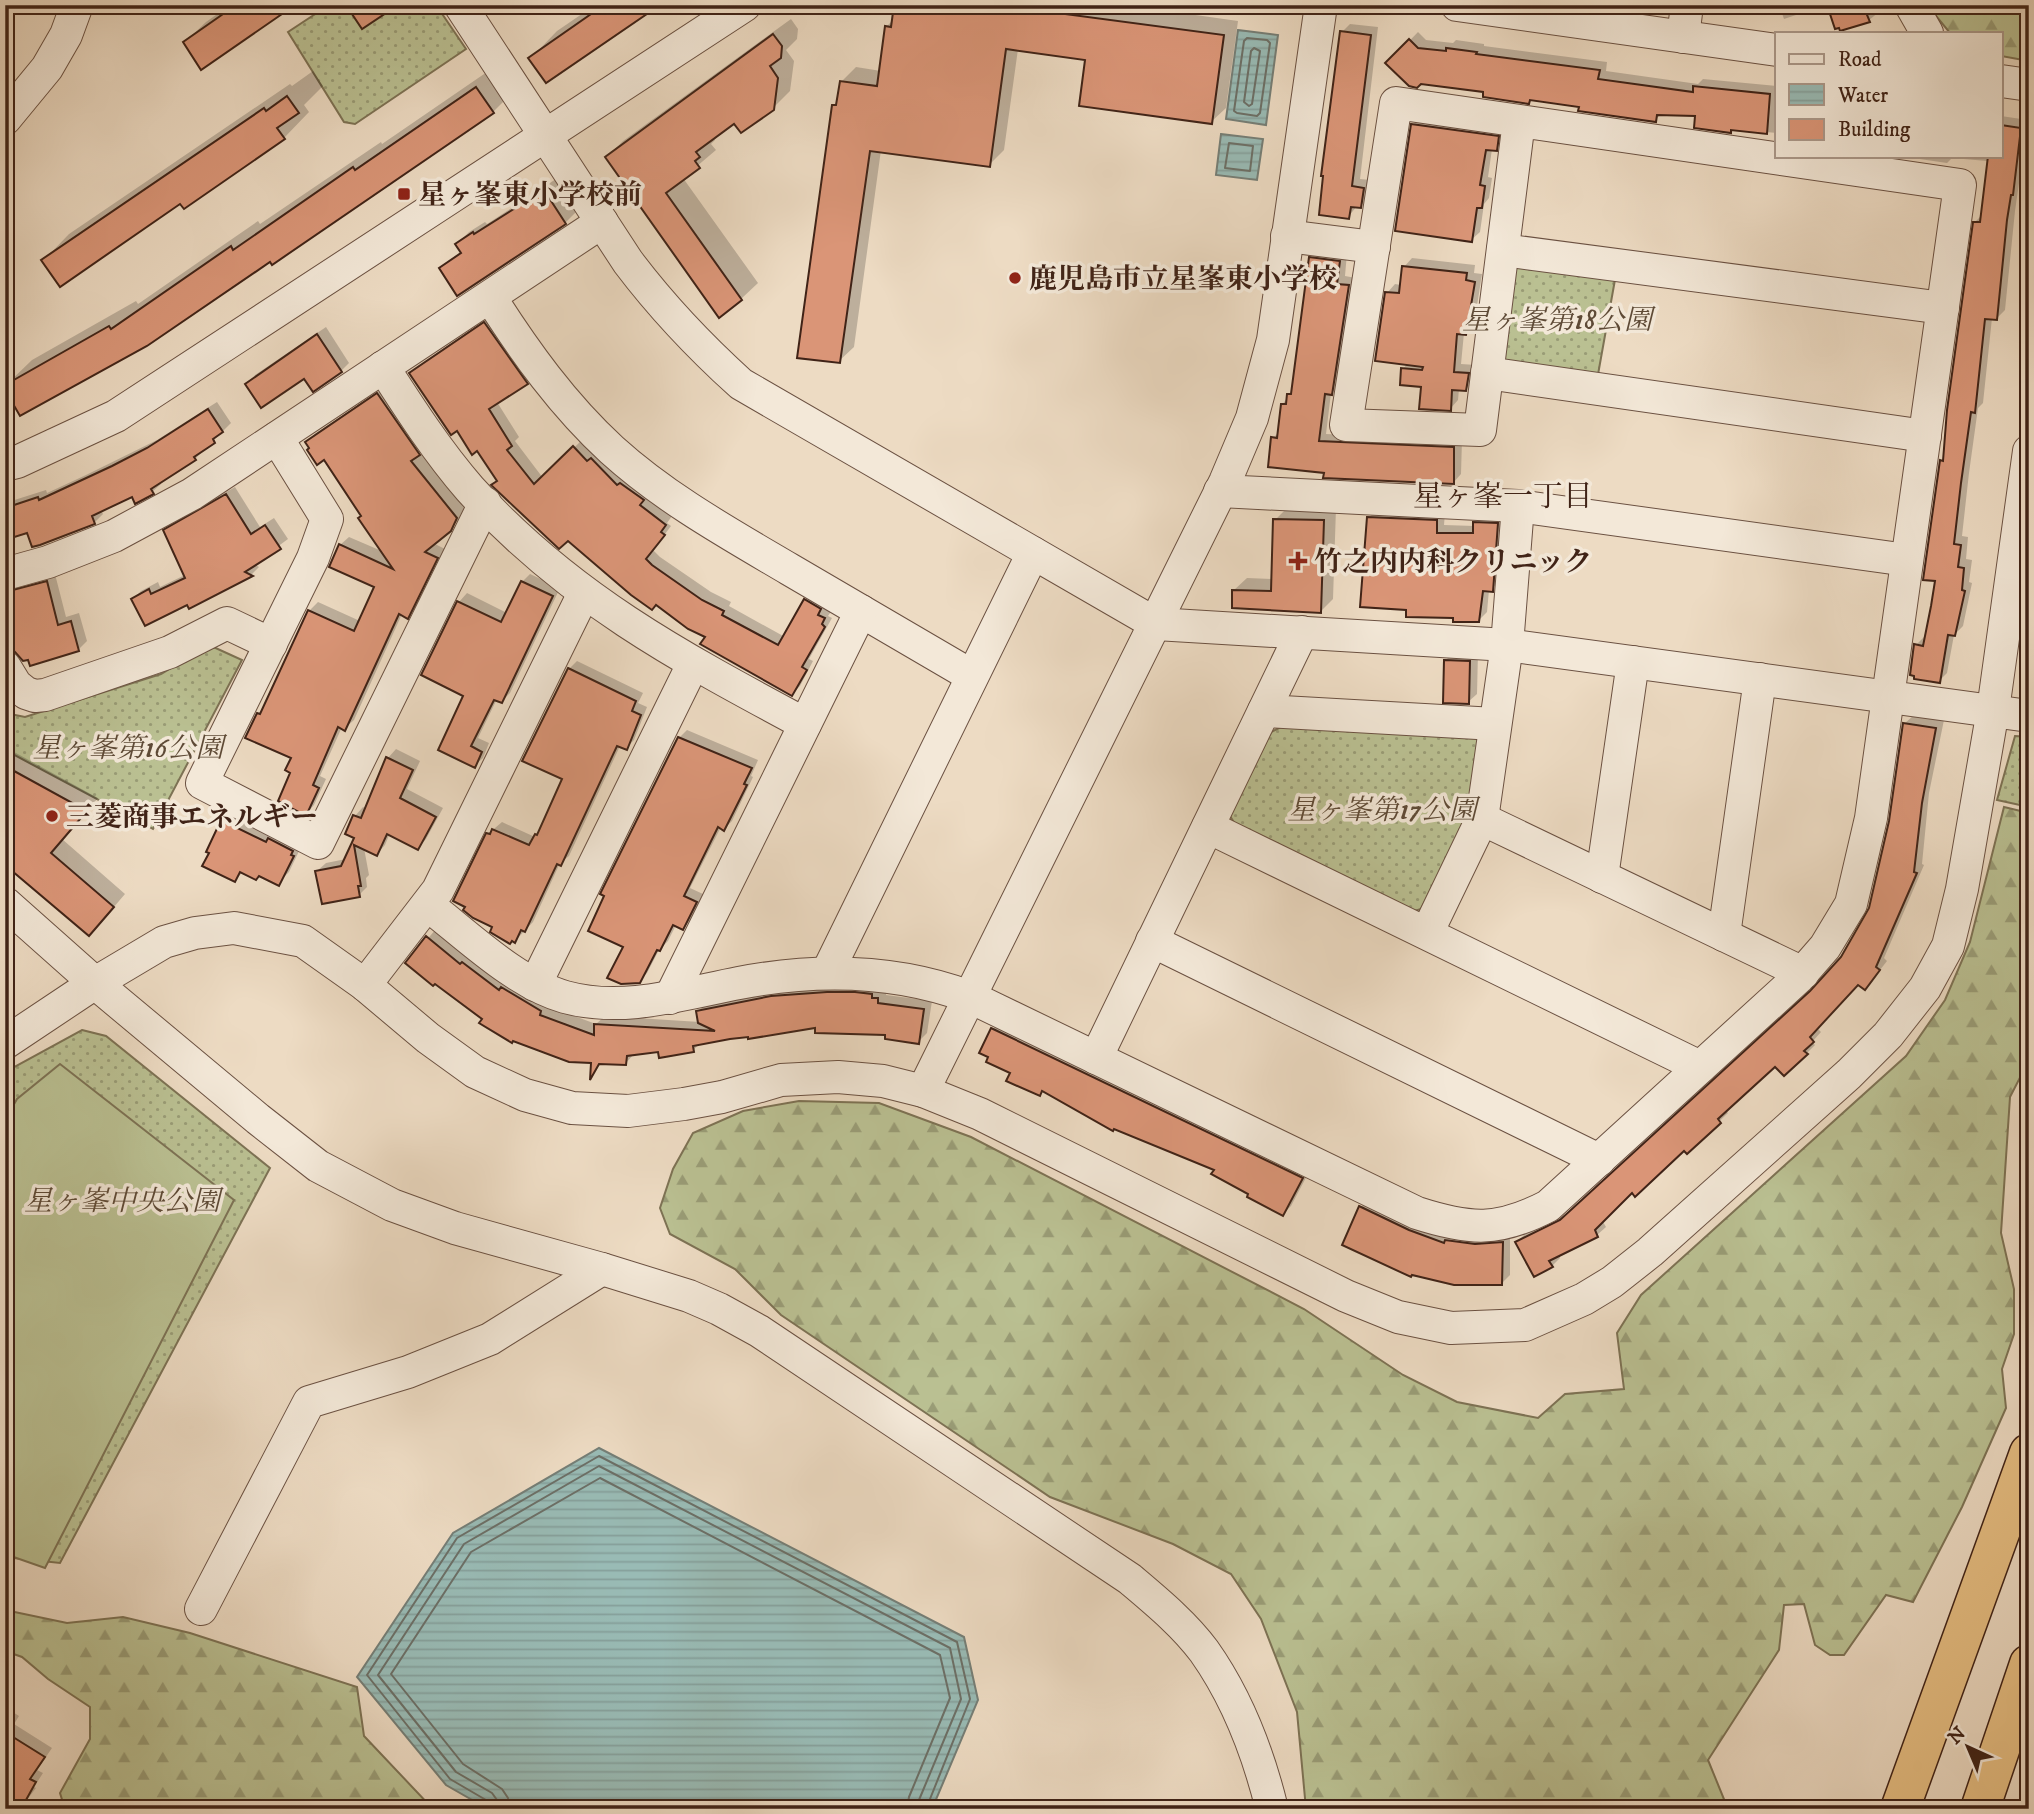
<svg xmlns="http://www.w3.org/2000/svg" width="2034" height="1814" font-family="'IM FELL DW Pica','Noto Serif JP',serif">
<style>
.grass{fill:url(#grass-dots);stroke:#7d7254;stroke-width:2}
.forest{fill:url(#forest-firs);stroke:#7d7254;stroke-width:2}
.pitch{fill:#bac092;stroke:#7d7254;stroke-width:2}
.water{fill:url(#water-rules);stroke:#757e76;stroke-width:2}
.shadow{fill:#0003}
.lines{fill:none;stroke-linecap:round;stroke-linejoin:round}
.shore{stroke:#6c6f66;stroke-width:2}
.building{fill:#da9577;stroke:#402317;stroke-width:2}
.minor-casing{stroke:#6b5142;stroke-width:34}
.highway-casing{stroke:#402317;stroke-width:41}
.minor{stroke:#f3e8d8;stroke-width:32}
.highway{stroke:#e6be82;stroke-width:38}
.poi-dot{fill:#8f2418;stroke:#f3e8d8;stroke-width:2.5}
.labels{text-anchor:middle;stroke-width:7;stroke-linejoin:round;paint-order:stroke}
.poi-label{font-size:28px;font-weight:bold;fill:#402317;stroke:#f3e8d8;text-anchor:start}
.park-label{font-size:28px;font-style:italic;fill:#5e4a36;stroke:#f3e8d8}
.neighbourhood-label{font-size:30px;fill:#402317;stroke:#f3e8d8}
</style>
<defs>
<pattern id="grass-dots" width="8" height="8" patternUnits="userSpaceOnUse" patternTransform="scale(1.75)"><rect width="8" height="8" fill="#bac092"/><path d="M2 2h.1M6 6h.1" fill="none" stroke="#999c76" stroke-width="1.8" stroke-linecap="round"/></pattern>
<pattern id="forest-firs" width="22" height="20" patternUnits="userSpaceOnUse" patternTransform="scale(1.75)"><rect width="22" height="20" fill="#bac092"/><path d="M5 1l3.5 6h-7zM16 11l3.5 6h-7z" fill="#999c76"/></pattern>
<pattern id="water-rules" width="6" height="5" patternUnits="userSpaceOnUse" patternTransform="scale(1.75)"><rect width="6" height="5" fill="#99bbb5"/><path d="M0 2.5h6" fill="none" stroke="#85a09b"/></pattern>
</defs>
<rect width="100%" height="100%" fill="#eddbc3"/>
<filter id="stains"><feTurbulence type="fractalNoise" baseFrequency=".00286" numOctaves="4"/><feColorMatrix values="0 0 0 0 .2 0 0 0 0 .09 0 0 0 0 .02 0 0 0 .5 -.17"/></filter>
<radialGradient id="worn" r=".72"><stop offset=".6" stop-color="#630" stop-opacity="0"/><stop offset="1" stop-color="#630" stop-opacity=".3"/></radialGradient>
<g class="grass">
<path d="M329,5H436L466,49L355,124L344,122L288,32Z"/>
<path d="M1521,261L1616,274L1597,380L1506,365L1501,358L1511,271Z"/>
<path d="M209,645L242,660L153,829L5,750V713L25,717L161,674Z"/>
<path d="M1281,727L1473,733L1481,743L1469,814L1421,909L1411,912L1235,824L1230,816L1271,732Z"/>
<path d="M2015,736L2029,737V807L1997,800Z"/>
<path d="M82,1030L106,1036L270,1168L60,1563L5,1557V1072Z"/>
</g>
<g class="forest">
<path d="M1927,5H2029V61L2001,56V33H1950Z"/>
<path d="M2004,807L2029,813V1060L2010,1097L2001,1233L2014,1289V1334L2002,1369L2006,1408L1962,1507L1913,1602L1886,1595L1844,1655H1830L1815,1645L1804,1604L1784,1605L1779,1650L1708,1760L1728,1809H1306L1297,1712L1261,1619L1231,1574L1173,1544L1050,1497L781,1315L735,1269L670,1234L660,1208L673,1169L693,1133L743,1111L799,1101L879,1103L971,1137L1304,1309L1403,1375L1457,1402L1538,1418L1565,1394L1624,1389L1617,1333L1641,1295L1906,1056L1945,1000L1970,942Z"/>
<path d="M5,1610L67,1623L123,1617L190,1633L357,1687L364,1736L433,1809H65L60,1793L90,1739V1707L48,1679L22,1657L5,1651Z"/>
</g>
<path class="pitch" d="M60,1064L234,1200L45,1568L5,1554V1120L17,1099Z"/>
<g class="water">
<path d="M1238,30L1278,35L1266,125L1226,119Z"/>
<path d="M1221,134L1263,139L1257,180L1216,175Z"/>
<path d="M599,1448L964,1637L978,1700L932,1809H488L446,1785L357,1677L453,1533Z"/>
</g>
<g class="shadow">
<path d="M230,5H292L185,42L206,22Z"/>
<path d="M595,5H657L531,58L557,31Z"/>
<path d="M896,5H1125L1238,21L1226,108L1211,122L1087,58L1018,49L1004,150L989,165L881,150L854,347L839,361L834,106L838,101L841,82L856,67L881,71L887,26L894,19Z"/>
<path d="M1711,5H1744L1713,15Z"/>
<path d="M1779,5H1826L1784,19Z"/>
<path d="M1829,5H1888L1869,20Z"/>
<path d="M791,19L798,29L797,39L786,50L794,61L790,91L773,108L735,121L713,137L715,140L711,144L716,150L683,178L758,283L741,299L607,157L623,141Z"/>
<path d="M1350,24L1378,27L1360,179L1371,180L1369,198L1360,206H1357L1348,217L1342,32Z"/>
<path d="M1418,32L1426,40L1453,43L1456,40L1484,44V46L1607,62L1606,71L1698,84L1703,79L1777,86V133L1733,129L1730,131L1697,115L1662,113L1655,120L1581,105L1532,99L1529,102L1388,63Z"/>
<path d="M503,61L520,85L493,112L270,259L5,386L32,360L136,301L138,304L258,221L260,224L381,142L382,144Z"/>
<path d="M313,71L323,86L304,105L309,112L284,138L44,260L69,234L290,84L292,86Z"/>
<path d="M1421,116L1506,129L1504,141L1496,149H1492L1488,177L1492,178L1489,198L1484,204L1480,232L1471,240L1413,125Z"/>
<path d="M2001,116L2028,120L2015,211L2005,310L1996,319L1992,318L1983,403L1978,408L1969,473L1962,536L1968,537L1966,559L1972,560L1969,582L1972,583L1963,626L1954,635L1947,673L1939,681L1916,645L1924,637H1926L1937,580L1941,461L1945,458L1975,222L1983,214L1989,165H1987V161L1952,158L1947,163L1899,156H2001Z"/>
<path d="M556,179L577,211L565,223L441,268L461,251L457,244L469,232L485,222L487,224Z"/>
<path d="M1319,250L1347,253L1345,276L1356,278L1340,385L1331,393L1326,434L1462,440L1461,474L1453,483L1326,472L1273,438L1279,432L1282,405L1293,390L1311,258Z"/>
<path d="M1412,258L1475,265L1474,273L1482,274L1474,325L1464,333L1461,364L1476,365L1474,381L1466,389H1459L1458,400L1450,409L1403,369L1408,363L1387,293L1395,284L1401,285L1404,267Z"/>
<path d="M493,315L535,375L527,383L497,402L519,437L515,441L543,478L582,440L672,516L667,523L671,526L653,550L660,557L711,592L731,602L729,606L785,637L806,601L814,593L832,610L828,616L832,618L809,659L813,661L800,686L792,694L707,637L498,480L478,449L457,429L411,374L419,366Z"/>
<path d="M326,327L349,363L341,371L247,384L255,375Z"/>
<path d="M387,386L428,445L420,453L465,509L459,520L433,543L445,549L416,608L407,616L402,614L354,720L345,728L342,727L320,776L326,779L314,805L306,814L293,772V757L258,714L265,707L309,611L318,602L360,621L376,586L340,545L349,537L384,552L325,458L307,442L316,433Z"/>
<path d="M217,402L231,423L195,459L160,482L161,484L152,492L133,495L101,510L103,514L95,522L33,545L28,531L5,538V503L46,490L47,493L86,475L157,440Z"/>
<path d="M235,487L260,527L274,518L288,539L254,564L259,567L252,574L189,606L188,603L133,599L141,591L158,582L160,587L185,575L165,531L174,522Z"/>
<path d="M1288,507L1336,508L1333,599L1321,611L1234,590L1247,578L1273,579L1275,520Z"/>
<path d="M1377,509L1445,513L1444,525L1475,526L1483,515L1505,516L1500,582L1489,590L1487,612L1478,621L1369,518Z"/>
<path d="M55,574L66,617L79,613L87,641L79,649L5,624V586Z"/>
<path d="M530,574L560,588L510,693L502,701L497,699L478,738L489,743L483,758L474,766L440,750L466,695L423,674L459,602L467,593L507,613L522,582Z"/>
<path d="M1454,652L1478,653L1477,694L1468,702L1446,660Z"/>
<path d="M577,661L643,693L638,703L647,707L634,740L626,748L620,746L569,856L560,863L533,922L515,941L488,834L502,822L535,837L542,829L565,778L569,669Z"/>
<path d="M1913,716L1944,720L1929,793L1922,864L1924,865L1884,958L1887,961L1873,979L1858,983L1817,1028L1821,1032L1812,1042L1815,1045L1807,1053L1775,1064L1725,1110L1728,1113L1687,1152L1685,1149L1632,1190L1602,1220L1606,1227L1597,1235L1559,1254L1560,1258L1552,1266L1517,1242L1525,1234L1571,1212L1815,989L1840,960L1871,909L1891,821L1904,724Z"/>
<path d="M687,730L758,760L751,776L753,777L732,821L724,829L721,827L690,888L703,894L691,920L683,928L676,925L668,941L659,950L647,973L639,981L625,946L679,738Z"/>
<path d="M5,747L98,798L62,839L125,894L101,922L5,862Z"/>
<path d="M396,749L420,761L407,789L443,808L426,839L418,848L390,833L385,845L377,854L364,848L369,875L366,878L367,887L359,895L317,871L326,863L346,859L356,837L355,816L363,807L367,809L388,758Z"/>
<path d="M231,813L301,847L289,872L280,881L243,872L235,880L223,821Z"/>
<path d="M436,929L547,1006L596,1024L605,1016L700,1022L698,1011L707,1003L809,986L886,991V995L932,1001L927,1033L918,1042L887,1033L817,1026L701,1043L693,1050H659L634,1054L625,1064L602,1062L592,1076L593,1062L484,1018L408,962Z"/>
<path d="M1001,1021L1310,1170L1291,1206L1283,1214L1216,1169L1013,1072L981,1052L993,1029Z"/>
<path d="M1369,1198L1510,1234V1275L1502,1283L1344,1244L1361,1207Z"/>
<path d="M5,1707L19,1716L14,1724L52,1748L37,1770L43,1773L34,1787L36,1788L20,1809L13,1807L5,1809Z"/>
</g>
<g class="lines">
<g class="shore">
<path d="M1247,38L1267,40L1270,43L1260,113L1257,116L1237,113L1234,111L1244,41Z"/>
<path d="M1254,48L1260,51L1252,104L1249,106L1244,102L1251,51Z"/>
<path d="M1229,143L1253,146L1250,171L1225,168Z"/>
<path d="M490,1809L486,1800L450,1779L367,1675L457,1538L599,1456L957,1642L970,1699L926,1809"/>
<path d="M498,1809L497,1800L492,1793L456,1772L378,1675L464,1544L599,1466L950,1648L961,1699L919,1800L918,1809"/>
<path d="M509,1809L508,1798L502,1789L463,1764L391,1674L471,1552L600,1478L940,1655L950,1698L909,1797L907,1809"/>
</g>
</g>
<g class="building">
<path d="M236,5H295L201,70L183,42Z"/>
<path d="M346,5H398L362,29Z"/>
<path d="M604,5H660L546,83L528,58Z"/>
<path d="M894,5H998L1224,35L1212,124L1079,106L1085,60L1006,49L990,167L870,151L840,363L797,358L832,105H836L840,81L877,86L885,26L891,27Z"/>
<path d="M1827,5H1863L1870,22L1840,31L1839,28L1835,29Z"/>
<path d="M1340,31L1371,35L1352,186L1364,188L1361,208L1351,207L1349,219L1319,215L1323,176H1321Z"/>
<path d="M773,34L782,46L781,58L770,66L778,78L774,110L741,133L734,124L696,152L700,157L695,161L700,168L666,193L742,300L719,318L605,157Z"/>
<path d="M1409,39L1418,48L1446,51V48L1477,52L1476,54L1600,70L1598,79L1693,92V86L1770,94L1767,134L1731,130V133L1694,128L1695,116L1657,115L1656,122L1578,111L1579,107L1530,100L1529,104L1483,97V92L1421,84L1417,88L1409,86L1385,63Z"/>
<path d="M476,87L494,113L272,265L270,262L147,346L20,416L5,390V385L109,326L111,329L231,246L233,250L353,167L355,170Z"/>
<path d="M287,96L299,113L277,128L285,139L184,209L180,204L60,287L41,260L264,108L266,111Z"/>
<path d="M1411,124L1499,136L1497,151L1486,150L1480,185L1485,186L1482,208H1477L1472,242L1395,231Z"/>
<path d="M2001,125L2021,128L2013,195H2011L2007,220L1997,320L1985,319L1975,413L1971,412L1961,483L1954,544L1961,545L1958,567L1964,568L1962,590L1965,591L1955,636L1948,635L1940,683L1914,679V676L1910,675L1914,644L1923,646L1931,606L1935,581L1923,580L1940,460L1943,461L1947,410L1973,222H1980L1988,156H2001Z"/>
<path d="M544,190L566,224L457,296L439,268L461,253L455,244L473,232L474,234Z"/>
<path d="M1309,257L1340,261L1337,284L1349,285L1332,395L1325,394L1319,441L1454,447V484L1323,478L1324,473L1268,467L1271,437L1277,438L1281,404H1286L1287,394H1291Z"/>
<path d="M1402,266L1467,273L1466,280L1475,282L1466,335L1457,334L1454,372L1469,373L1466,391L1452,390L1451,411L1419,409L1421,387L1400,385L1401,368L1422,370L1423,367L1375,361L1385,292L1399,293Z"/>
<path d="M484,322L528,384L489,409L512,446L507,450L534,484L573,446L587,461L591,458L617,485L620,483L644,500L640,505L666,525L661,532L665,535L646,559L652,565L702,600L724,611L722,615L778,645L804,599L821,609L818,615L825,618L822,624L825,627L802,667L807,670L792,696L700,644L705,637L688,629L656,605L652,610L631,595L568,541L559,549L491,485L497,481L477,451L472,455L457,431L451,435L409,373Z"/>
<path d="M317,334L342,372L313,392L304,379L261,408L245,384Z"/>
<path d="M377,393L420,455L411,461L457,518L451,531L425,552L438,558L408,619L399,614L345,731L338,727L313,785L319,788L306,816L278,801L290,773L285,770L291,758L245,738L257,713L260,714L308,610L354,631L374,587L329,567L339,544L393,569L358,518L361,516L324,460L317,465L307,450L309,448L305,442Z"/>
<path d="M208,409L223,432L213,439L215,443L194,457L196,460L151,489L154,494L135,504L132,497L92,516L95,524L40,545L32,547L27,533L5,540V508L38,497L39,500L112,466L147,448Z"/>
<path d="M226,494L251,534L265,525L281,549L245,572L253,576L189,609L187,605L145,626L131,599L149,589L151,594L185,578L163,530Z"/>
<path d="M1367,517L1437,520V533H1473V522L1498,523L1493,592L1483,591L1479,622H1453V618L1406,617V610L1360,607Z"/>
<path d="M1273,519L1324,520L1321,613L1232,608V590L1271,591Z"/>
<path d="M47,581L58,625L71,621L79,651L30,666L28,660L23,661L14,651L5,624V592Z"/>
<path d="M521,581L553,596L502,703L494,700L471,746L482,752L475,768L438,750L463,696L421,675L457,601L501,622Z"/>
<path d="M1444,660L1470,661L1469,704L1443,703Z"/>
<path d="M568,668L636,701L632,711L641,715L627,750L617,746L561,866L557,864L525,932L521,930L515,943L512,941L510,944L490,932L492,927L473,918L463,910L465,907L453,901L486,833L490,834L492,829L529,845L535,834L537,835L562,779L522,761Z"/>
<path d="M1903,723L1936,728L1922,803L1914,872L1917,873L1876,967L1880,970L1865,990L1858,985L1810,1037L1814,1042L1804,1051L1808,1054L1784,1076L1775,1067L1718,1119L1721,1123L1687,1154L1684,1151L1635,1197L1632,1193L1595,1230L1598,1237L1549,1261L1553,1267L1534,1277L1515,1242L1560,1220L1810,991L1841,957L1869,908L1889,821Z"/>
<path d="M678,737L752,768L744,784L747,785L724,831L718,827L684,896L697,902L683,930L673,925L660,951L657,950L640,983L621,984L607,978L623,947L588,931L604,896L600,894Z"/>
<path d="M386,757L413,770L400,798L436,817L418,850L387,834L377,856L354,845L361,886H358L360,897L322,904L315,871L341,866L354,838L345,834L353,815L361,818Z"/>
<path d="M5,766L87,811L51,853L114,907L89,936L5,865Z"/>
<path d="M221,820L266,842L268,838L293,851L291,855L294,856L279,886L259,876L256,880L240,872L235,882L202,866L209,853L206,852Z"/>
<path d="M426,936L460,964L462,962L499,990L501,987L541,1011L540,1015L594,1035V1024L715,1031L698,1023L696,1011L771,996L827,992H855L872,994V998H878V1003L924,1009L919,1044L885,1039V1035L815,1033V1028L748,1039V1037L730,1039L693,1046L694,1052L659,1058L658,1052L627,1056L626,1065L599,1064L590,1080L591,1063L569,1062L513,1041L512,1043L479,1023L482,1019L435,984L433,986L405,963Z"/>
<path d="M991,1028L1303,1178L1283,1216L1247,1197L1248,1194L1211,1174L1214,1170L1114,1129L1113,1131L1042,1091L1040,1096L1006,1081L1010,1073L986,1062L988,1057L979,1053Z"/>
<path d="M1359,1206L1409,1230L1444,1243L1445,1240L1475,1244L1503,1242L1502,1285H1454L1412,1275L1411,1277L1342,1245Z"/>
<path d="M5,1732L45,1757L30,1779L36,1782L21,1809H13L5,1804Z"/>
</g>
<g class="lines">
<defs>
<g id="minor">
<path d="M460,5L628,262C662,307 699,346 741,384L1156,624L1507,645L2029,716"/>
<path d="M1457,5L1777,50"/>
<path d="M1911,5L1927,33"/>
<path d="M1683,37L1687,5"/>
<path d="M2001,81L2029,85"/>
<path d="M5,119L47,68L66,35L77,5"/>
<path d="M1287,236L1374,247"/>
<path d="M1503,250L1943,308"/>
<path d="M490,297C525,352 563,405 612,450C665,498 728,533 789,569C850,605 911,641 972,676"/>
<path d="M383,367C410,409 437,451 470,489C568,597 678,656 805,724"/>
<path d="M1487,373L1925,436"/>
<path d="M277,438L327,519L313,558L202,783L318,843L485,503"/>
<path d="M5,465L17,462L116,416L745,5"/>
<path d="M1220,491L1518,506L1907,560"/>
<path d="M5,574L48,562L114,536L192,494L602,222"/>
<path d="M5,667L16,685L26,693L35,696L45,695L170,652L227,623L271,644"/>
<path d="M1264,711L1495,724"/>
<path d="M1482,819L1803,973"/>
<path d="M1208,827L1700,1067"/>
<path d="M1602,877L1633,662"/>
<path d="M5,903L95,983L258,1119L318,1166L392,1205L455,1228L602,1269L689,1296L719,1309L759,1331L1130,1579C1156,1601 1184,1624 1204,1651C1238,1699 1258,1752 1272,1809"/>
<path d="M429,906C469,937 516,983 565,997C623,1013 682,994 739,983C817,968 895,969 970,997L1417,1213C1470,1230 1498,1232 1548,1206L1798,978L1825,947L1851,904L1871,818L1960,185L1396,103L1346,425L1480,430L1519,121"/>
<path d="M1427,933L1482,819L1507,645L1518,506"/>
<path d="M1724,935L1760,679"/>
<path d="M1152,941L1599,1160"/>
<path d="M827,973L1033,553"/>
<path d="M365,985L438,890L584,593"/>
<path d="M535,985L693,664"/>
<path d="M670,998L861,611"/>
<path d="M5,1043L95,983L164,942L195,933L234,928L303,941L365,985L428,1038L475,1072L525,1095L572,1108L628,1111L684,1104L722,1097L781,1080L838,1077L883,1081L923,1091L980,1114L1346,1296L1398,1317L1451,1328L1525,1325L1584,1299L1612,1282L1650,1252L1849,1074L1888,1035L1925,988L1948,946L1962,889L1993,710L2029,451"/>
<path d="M1096,1058L1302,632"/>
<path d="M923,1091L1225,482L1252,418L1273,340L1321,5"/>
<path d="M201,1609L309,1402L408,1372L490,1339L602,1269"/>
</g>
<g id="highway">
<path d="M1900,1809L2029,1453"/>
<path d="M1980,1809L2029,1664"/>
</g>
</defs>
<use href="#minor" class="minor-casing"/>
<use href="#highway" class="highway-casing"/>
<use href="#minor" class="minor"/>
<use href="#highway" class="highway"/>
</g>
<g class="poi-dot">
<rect x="397" y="187" width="14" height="14" rx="3.5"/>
<circle cx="1015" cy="278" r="7"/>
<path d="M1294.5 550.5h7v7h7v7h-7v7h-7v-7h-7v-7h7z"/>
<circle cx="52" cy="816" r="7"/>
</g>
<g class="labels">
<g class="poi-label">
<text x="418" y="204">星ヶ峯東小学校前</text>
<text x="1029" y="288">鹿児島市立星峯東小学校</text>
<text x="1314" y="571">竹之内内科クリニック</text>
<text x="66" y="826">三菱商事エネルギー</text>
</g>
<g class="park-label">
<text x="1557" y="329">星ヶ峯第18公園</text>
<text x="128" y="757">星ヶ峯第16公園</text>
<text x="1382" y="819">星ヶ峯第17公園</text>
<text x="122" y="1210">星ヶ峯中央公園</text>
</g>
<g class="neighbourhood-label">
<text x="1503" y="506">星ヶ峯一丁目</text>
</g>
</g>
<rect width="2034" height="1814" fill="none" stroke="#eddbc3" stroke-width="28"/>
<rect x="7" y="7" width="2020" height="1800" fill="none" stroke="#402317" stroke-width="3.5"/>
<rect x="14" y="14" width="2006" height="1786" fill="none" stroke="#402317" stroke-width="2"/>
<rect x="1775" y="32" width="228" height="126" fill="#f3e8d8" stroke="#ab998b" stroke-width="2"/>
<rect x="1789" y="54" width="35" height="10" fill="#f3e8d8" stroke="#ab998b" stroke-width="2"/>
<text x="1838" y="66" font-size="21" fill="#402317">Road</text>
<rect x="1789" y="84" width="35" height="21" fill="url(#water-rules)" stroke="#ab998b" stroke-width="2"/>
<text x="1838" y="102" font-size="21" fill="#402317">Water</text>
<rect x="1789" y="119" width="35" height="21" fill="#da9577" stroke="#ab998b" stroke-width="2"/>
<text x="1838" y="136" font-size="21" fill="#402317">Building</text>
<g transform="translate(1968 1747) rotate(316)" stroke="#f3e8d8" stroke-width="5" paint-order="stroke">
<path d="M0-5L12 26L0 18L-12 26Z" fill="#402317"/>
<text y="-10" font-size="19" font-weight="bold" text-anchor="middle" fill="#402317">N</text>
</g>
<rect width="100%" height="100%" filter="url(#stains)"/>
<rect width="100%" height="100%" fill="url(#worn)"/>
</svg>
